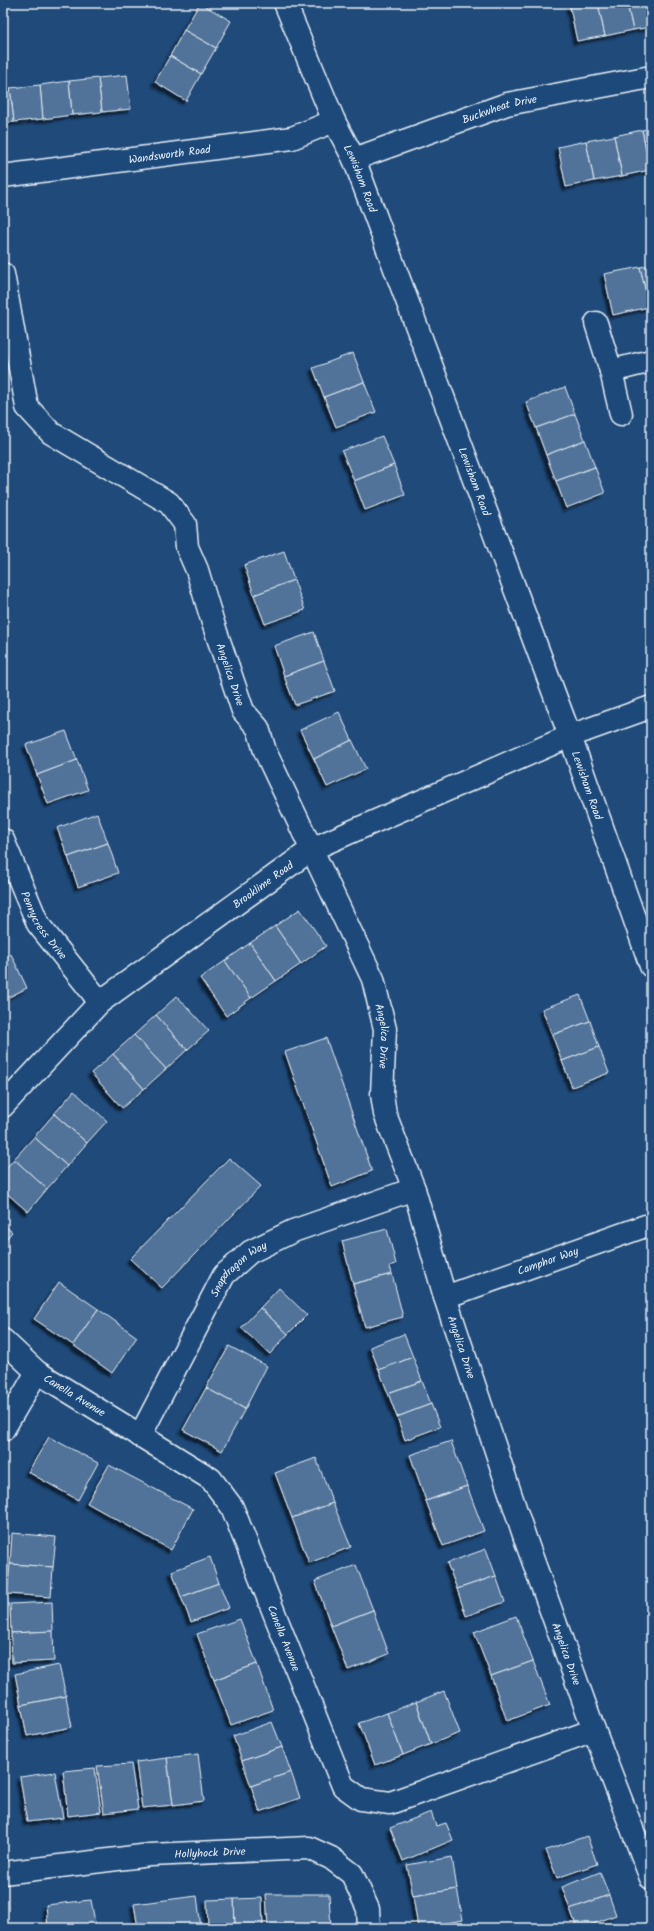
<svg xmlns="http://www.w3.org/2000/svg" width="654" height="1931" font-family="Kalam,sans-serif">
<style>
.building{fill:#517399;stroke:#e8f1f8;filter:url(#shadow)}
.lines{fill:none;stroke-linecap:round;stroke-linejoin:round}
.minor-casing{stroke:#e8f1f8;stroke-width:25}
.minor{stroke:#1f4a7a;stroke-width:22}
.labels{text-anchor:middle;stroke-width:3;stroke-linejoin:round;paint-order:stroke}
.street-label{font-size:11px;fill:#e8f1f8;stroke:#1f4a7a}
</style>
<defs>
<filter id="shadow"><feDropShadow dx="-3.5" dy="3.5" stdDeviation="1" flood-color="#0009"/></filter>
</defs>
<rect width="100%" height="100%" fill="#1f4a7a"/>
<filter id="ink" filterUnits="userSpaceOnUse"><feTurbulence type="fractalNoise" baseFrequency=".025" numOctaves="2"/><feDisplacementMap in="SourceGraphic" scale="8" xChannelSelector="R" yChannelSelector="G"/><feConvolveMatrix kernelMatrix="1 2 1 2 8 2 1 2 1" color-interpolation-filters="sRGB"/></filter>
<g filter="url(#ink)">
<g class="building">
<path d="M200,3L231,21L216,48L184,30Z"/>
<path d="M569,3H598L605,36L577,41Z"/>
<path d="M598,3H627L633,30L605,36Z"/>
<path d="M627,3H651V27L633,30Z"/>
<path d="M184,30L216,48L201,74L170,56Z"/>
<path d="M170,56L201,74L186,101L155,82Z"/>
<path d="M127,75L131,109L102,112L98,78Z"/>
<path d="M98,78L102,112L72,115L69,81Z"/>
<path d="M69,81L72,115L43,119L40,85Z"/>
<path d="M40,85L43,119L14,122L10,88Z"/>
<path d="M10,88L14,122L3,123V89Z"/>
<path d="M651,128V170H650L642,130Z"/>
<path d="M642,130L650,170L622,176L614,136Z"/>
<path d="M614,136L622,176L594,181L586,141Z"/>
<path d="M586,141L594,181L566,187L558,147Z"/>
<path d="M651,265V306L649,307L640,267Z"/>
<path d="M640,267L649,307L613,315L604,274Z"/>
<path d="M353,353L364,382L324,397L313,368Z"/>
<path d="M364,382L376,412L336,427L324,397Z"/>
<path d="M565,387L575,414L536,428L526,402Z"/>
<path d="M575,414L585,440L546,455L536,428Z"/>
<path d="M382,436L394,465L354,481L342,451Z"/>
<path d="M585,440L595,467L556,481L546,455Z"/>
<path d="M394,465L405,495L365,510L354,481Z"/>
<path d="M595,467L605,493L566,508L556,481Z"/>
<path d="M284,551L294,580L254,595L244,565Z"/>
<path d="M294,580L305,610L265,624L254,595Z"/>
<path d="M314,632L324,661L284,676L274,646Z"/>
<path d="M324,661L335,691L295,705L284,676Z"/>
<path d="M339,712L352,740L314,759L300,730Z"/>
<path d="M66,731L77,760L37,775L26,745Z"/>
<path d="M352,740L366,769L327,787L314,759Z"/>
<path d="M77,760L88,790L48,804L37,775Z"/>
<path d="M97,813L108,843L68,857L57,828Z"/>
<path d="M108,843L118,873L78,887L68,857Z"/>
<path d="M300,909L326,946L301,964L275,926Z"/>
<path d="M275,926L301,964L276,981L250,943Z"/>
<path d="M250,943L276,981L251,998L225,961Z"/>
<path d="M11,954L27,988L3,1000V955L4,957Z"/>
<path d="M225,961L251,998L226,1016L200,978Z"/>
<path d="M580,995L590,1021L552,1035L542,1009Z"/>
<path d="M177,996L209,1031L187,1050L156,1015Z"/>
<path d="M156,1015L187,1050L166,1069L134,1035Z"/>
<path d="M590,1021L599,1047L562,1061L552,1035Z"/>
<path d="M134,1035L166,1069L144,1089L113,1054Z"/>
<path d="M326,1038L372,1171L332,1187L285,1052Z"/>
<path d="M599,1047L609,1073L572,1087L562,1061Z"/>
<path d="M113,1054L144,1089L122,1108L91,1073Z"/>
<path d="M74,1091L107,1121L87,1143L54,1114Z"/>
<path d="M54,1114L87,1143L67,1166L34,1137Z"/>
<path d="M34,1137L67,1166L47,1189L14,1159Z"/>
<path d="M229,1158L261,1186L162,1288L130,1259Z"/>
<path d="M14,1159L47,1189L28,1212L3,1190V1172Z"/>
<path d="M3,1224L12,1232L3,1243Z"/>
<path d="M387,1229L396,1264L390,1266L392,1274L353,1284L342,1241Z"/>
<path d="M392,1274L403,1317L365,1327L353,1284Z"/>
<path d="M59,1282L98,1309L73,1345L34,1319Z"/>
<path d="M279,1288L307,1315L288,1334L260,1308Z"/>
<path d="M260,1308L288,1334L270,1354L241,1328Z"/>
<path d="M98,1309L137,1337L112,1373L73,1345Z"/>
<path d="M404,1334L413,1357L379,1370L370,1347Z"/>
<path d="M229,1346L267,1366L245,1409L206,1388Z"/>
<path d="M413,1357L422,1381L388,1393L379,1370Z"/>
<path d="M422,1381L431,1404L397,1417L388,1393Z"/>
<path d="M206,1388L245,1409L222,1451L183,1430Z"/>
<path d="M431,1404L440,1427L405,1440L397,1417Z"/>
<path d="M49,1437L98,1463L78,1500L28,1472Z"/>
<path d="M451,1441L467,1486L426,1501L410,1455Z"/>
<path d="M316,1458L333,1503L292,1518L275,1473Z"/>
<path d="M109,1465L193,1509L171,1550L87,1503Z"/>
<path d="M467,1486L484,1531L443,1546L426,1501Z"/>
<path d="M333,1503L351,1547L309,1563L292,1518Z"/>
<path d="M12,1533L56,1537L53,1567L10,1564Z"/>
<path d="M486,1549L496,1576L457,1589L447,1563Z"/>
<path d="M210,1557L219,1583L181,1597L172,1571Z"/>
<path d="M10,1564L53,1567L51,1597L7,1594Z"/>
<path d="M356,1565L373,1610L331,1626L315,1581Z"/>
<path d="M496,1576L505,1602L466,1616L457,1589Z"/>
<path d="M219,1583L229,1608L191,1622L181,1597Z"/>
<path d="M52,1602L53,1631L11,1633L10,1604Z"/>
<path d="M373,1610L389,1654L348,1670L331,1626Z"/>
<path d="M516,1616L533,1661L491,1676L474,1632Z"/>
<path d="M240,1619L257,1664L214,1680L197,1634Z"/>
<path d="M53,1631L54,1661L12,1663L11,1633Z"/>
<path d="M533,1661L550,1705L507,1721L491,1676Z"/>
<path d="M257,1664L273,1710L231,1725L214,1680Z"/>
<path d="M59,1665L66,1696L21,1705L15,1674Z"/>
<path d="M444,1691L460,1733L431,1744L416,1702Z"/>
<path d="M66,1696L72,1727L27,1736L21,1705Z"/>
<path d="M416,1702L431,1744L403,1755L387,1713Z"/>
<path d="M387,1713L403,1755L375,1765L359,1723Z"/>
<path d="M272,1722L282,1747L242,1761L233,1736Z"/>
<path d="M282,1747L291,1772L251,1786L242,1761Z"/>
<path d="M198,1754L204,1801L173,1805L167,1758Z"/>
<path d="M167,1758L173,1805L142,1808L136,1762Z"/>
<path d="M131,1764L138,1809L104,1813L97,1766Z"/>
<path d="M95,1768L101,1812L68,1816L63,1771Z"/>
<path d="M55,1772L63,1818L27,1822L20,1777Z"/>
<path d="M291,1772L300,1798L260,1812L251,1786Z"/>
<path d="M431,1812L436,1826L446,1823L453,1840L403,1861L390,1828Z"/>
<path d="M587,1836L597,1864L557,1878L546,1850Z"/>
<path d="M452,1857L457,1889L413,1896L407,1865Z"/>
<path d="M600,1872L609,1895L570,1909L562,1887Z"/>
<path d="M457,1889L463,1920L418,1928L413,1896Z"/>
<path d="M266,1894H329L331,1928H268Z"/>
<path d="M609,1895L616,1915L583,1928H577L570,1909Z"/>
<path d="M197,1896L201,1928H138L134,1904Z"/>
<path d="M262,1898L263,1928H235L234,1899Z"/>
<path d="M234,1899L235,1928H208L207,1900Z"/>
<path d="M91,1900L96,1928H48L46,1905Z"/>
</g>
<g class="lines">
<defs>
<g id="minor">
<path id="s1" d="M285,3L334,121L354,159L570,736L651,966"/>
<path id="s2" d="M354,159L507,104L651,77"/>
<path id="s3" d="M3,176L292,138L334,121"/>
<path id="s4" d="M3,274L27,407L51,433L169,503L185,524L187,547L197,570L213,623L243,711L258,728L265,751L373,979L385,1029L382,1094L385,1114L414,1189L445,1297L526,1541L594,1730L651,1878"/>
<path d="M596,323L611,371L621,414"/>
<path d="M611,371L651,361"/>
<path id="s5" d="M3,840L38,924L100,1002"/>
<path id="s6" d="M3,1106L100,1002L312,849L570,736L651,707"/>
<path id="s7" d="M445,1297L651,1224"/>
<path id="s8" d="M3,1340L37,1372L211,1479L232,1507L343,1786L361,1799L390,1803L594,1730"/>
<path d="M3,1430L37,1372"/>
<path id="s9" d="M140,1436L224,1275L250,1252L293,1231L414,1189"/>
<path id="s10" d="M3,1873L150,1855L309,1848L331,1858L352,1874L368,1909L369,1928"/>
</g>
</defs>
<use href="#minor" class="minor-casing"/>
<use href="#minor" class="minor"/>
</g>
</g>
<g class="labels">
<g class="street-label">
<text dy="4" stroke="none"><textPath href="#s2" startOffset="154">Buckwheat Drive</textPath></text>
<text dy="4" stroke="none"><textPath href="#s3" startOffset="168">Wandsworth Road</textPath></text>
<text dy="4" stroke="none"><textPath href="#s1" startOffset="191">Lewisham Road</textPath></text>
<text dy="4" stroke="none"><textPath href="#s1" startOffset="515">Lewisham Road</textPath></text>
<text dy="4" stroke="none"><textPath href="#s4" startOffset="492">Angelica Drive</textPath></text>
<text dy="4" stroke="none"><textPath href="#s1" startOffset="839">Lewisham Road</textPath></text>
<text dy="4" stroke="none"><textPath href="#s6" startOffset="343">Brooklime Road</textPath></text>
<text dy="4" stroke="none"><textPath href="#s5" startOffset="95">Pennycress Drive</textPath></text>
<text dy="4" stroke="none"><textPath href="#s4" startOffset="888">Angelica Drive</textPath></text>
<text dy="4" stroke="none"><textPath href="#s7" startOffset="109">Camphor Way</textPath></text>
<text dy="4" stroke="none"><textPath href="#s9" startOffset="196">Snapdragon Way</textPath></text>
<text dy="4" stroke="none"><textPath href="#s4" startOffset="1212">Angelica Drive</textPath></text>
<text dy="4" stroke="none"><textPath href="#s8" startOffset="91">Canella Avenue</textPath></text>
<text dy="4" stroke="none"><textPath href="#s8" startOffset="427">Canella Avenue</textPath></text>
<text dy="4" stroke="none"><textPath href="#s4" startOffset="1536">Angelica Drive</textPath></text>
<text dy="4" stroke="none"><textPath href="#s10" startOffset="208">Hollyhock Drive</textPath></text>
</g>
</g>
<rect width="654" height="1931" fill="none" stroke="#1f4a7a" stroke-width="16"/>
<rect x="8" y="8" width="638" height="1915" fill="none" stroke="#e8f1f8" stroke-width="1.5" filter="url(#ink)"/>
</svg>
